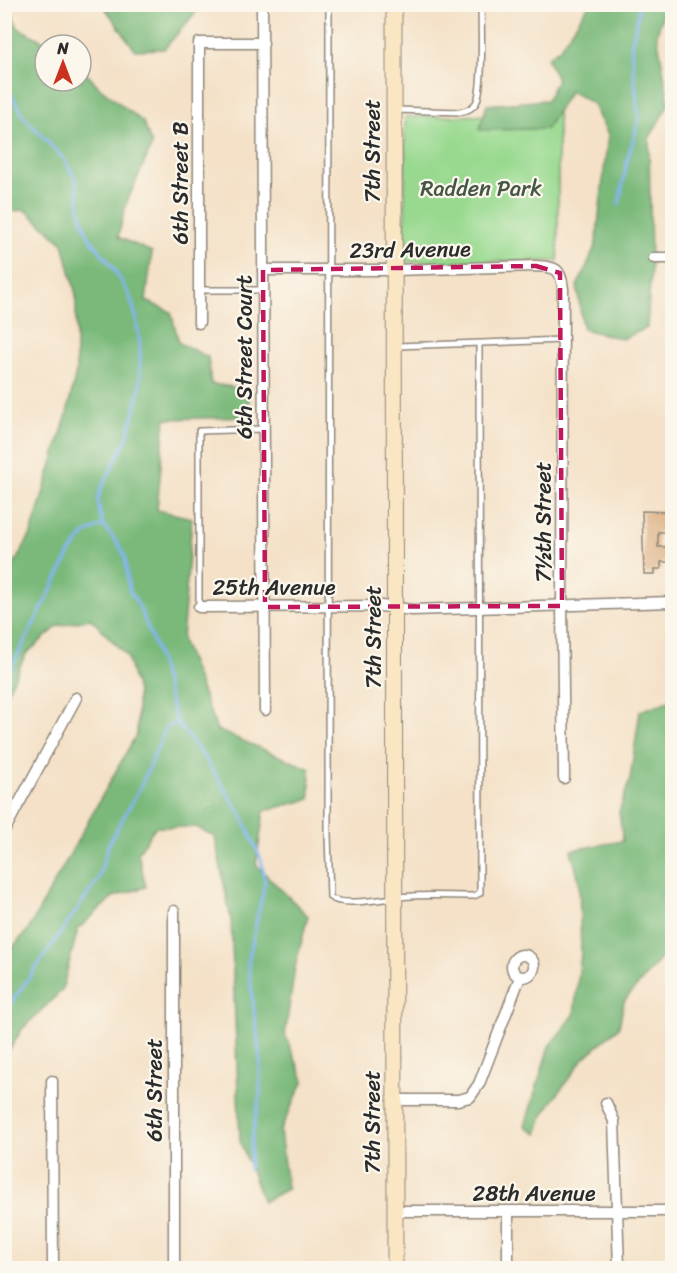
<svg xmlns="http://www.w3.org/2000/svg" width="677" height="1273" font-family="Sriracha,sans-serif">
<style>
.green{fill:#98d98f;stroke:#62825d;stroke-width:1.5}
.forest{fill:#7ab97a;stroke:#527252;stroke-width:1.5}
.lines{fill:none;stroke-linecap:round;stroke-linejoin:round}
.stream{stroke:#84b5f0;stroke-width:3}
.building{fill:#ddb083}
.lane-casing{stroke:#908679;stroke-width:8}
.street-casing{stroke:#908679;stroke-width:13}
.secondary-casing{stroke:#908679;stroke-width:17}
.lane{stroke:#fff;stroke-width:5}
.street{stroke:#fff;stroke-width:10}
.secondary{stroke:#fbe6c3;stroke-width:15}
.marked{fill:none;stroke:#c2185b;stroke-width:4.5;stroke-dasharray:12 8;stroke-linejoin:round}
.labels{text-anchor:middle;stroke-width:4.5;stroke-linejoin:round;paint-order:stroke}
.street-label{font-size:22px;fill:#2b2b2b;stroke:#fbf7ec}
.park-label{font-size:22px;fill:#465644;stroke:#fbf7ec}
</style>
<rect width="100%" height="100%" fill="#fbf7ec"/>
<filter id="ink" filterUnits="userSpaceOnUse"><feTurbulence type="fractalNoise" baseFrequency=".0167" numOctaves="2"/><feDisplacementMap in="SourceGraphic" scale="12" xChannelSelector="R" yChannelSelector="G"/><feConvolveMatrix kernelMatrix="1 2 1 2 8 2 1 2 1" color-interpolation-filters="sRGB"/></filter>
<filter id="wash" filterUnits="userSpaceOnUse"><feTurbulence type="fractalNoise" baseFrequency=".008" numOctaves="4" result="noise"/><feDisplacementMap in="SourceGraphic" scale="24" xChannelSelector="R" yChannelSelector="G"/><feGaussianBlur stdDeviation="1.35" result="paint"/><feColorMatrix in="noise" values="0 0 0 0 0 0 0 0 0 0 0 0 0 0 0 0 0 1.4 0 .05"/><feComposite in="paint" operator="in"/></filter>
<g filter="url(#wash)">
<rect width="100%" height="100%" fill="#f4e1c7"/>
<path class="green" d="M558,114V261L408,262L405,260V117Z"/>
<g class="forest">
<path d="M8,4L18,28L51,45H45V81H81V68L99,87L143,122L152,145L126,204L118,237L152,252L146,301L171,312L179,343L208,357L211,384L249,389V417L165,419L157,510L192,518L182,640L217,730L310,769V799L264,811L256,865L308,916L295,967L285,1035L304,1080L280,1131L287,1189L263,1202L240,1141L231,920L215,837L196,827H155L138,853L146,887L113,897L78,929L62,990L22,1029L5,1057V956L28,930L137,733V692L127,656L91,619L58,626L26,654L5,697V580L31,534L67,414L76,372V295L63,243L25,210L5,212L4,5Z"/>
<path d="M103,5H202L164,49L135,50Z"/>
<path d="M589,5H664L665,7L657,34L669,103L649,139L651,268L647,328L622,339L583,329L577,286L585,271L596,243L608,135L592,103L570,91L546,129L479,130L487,105L547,100L557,79L547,58L560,48Z"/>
<path d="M672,700V946L624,1001L619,1027L582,1060L544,1113L537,1134L525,1126L549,1046L574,1015L581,953L579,881L571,850L623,841L619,812L630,779L640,711Z"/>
</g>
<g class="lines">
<g class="stream">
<path d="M4,81L24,117L64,159L76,180L82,219L89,237L112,266L129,294L136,316L140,345V386L136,406L127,438L101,489L98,500L100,514L103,525L119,545L125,557L129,590L140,608L156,649L176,722L204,757L242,816L261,859L265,882L248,963L260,1058V1095L252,1136L249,1170"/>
<path d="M619,204L627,161L639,120L631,46L637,21L639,4"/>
<path d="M4,682L70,553L85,534L103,525"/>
<path d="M4,1013L98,880L109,843L141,786L166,728L175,723"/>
</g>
</g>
<g id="blocks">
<path class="building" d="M642,511L672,512V532H658V547H672V562H661V569H655V574H644Z"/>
</g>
</g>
<g filter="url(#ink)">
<use href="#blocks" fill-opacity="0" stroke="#908679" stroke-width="1.5"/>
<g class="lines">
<defs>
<g id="lane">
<path d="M329,4L328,834L330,897C342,909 395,896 412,896C433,895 453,896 474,896L480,893L479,344"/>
<path d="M396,110L460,112C466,111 472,109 476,103C484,89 481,24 481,4"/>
<path d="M200,290H264"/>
<path d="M397,346L563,340"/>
<path d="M199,607V431L264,429"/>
</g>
<g id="street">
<path d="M262,4L265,710"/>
<path d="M654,258H672"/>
<path d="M263,270H394L536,266C556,267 561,268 563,289L562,606L564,778"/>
<path d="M199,323V43H263"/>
<path d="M199,607L381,606L412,610L672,602"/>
<path d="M4,831L76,698"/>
<path d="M174,911V1268"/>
<circle cx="523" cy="966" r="11"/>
<path d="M52,1081L53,1268"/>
<path d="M395,1100H458L470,1097L479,1084L520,977"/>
<path d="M606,1103L614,1121L619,1268"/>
<path d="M395,1211H672"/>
<path d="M508,1212V1268"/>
</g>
<path id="secondary" d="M394,4L395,1268"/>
</defs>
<use href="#lane" class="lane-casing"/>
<use href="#street" class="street-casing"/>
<use href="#secondary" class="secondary-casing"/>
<use href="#lane" class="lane"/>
<use href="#street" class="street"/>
<use href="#secondary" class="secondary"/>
</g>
</g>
<path class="marked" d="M536,266L560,273L562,606L265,607L263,270Z"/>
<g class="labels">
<g class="street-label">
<text transform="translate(372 151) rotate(-90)" y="8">7th Street</text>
<text transform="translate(180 183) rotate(-90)" y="8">6th Street B</text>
<text transform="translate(410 249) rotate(-1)" y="8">23rd Avenue</text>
<text transform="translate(244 357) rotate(-90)" y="8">6th Street Court</text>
<text transform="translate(543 522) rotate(-90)" y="8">7½th Street</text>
<text x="274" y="595">25th Avenue</text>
<text transform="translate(373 637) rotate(-90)" y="8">7th Street</text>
<text transform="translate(154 1090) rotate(-90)" y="8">6th Street</text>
<text transform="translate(372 1122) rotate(-90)" y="8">7th Street</text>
<text x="534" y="1201">28th Avenue</text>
</g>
<g class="park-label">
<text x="481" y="196">Radden Park</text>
</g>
</g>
<rect width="677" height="1273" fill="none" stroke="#fbf7ec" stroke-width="24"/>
<g transform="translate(63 63)"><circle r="28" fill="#fbf7ec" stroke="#a8a59f" stroke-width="1.5"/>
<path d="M0-4.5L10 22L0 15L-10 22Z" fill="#c8321e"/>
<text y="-9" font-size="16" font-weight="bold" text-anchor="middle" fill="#2b2b2b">N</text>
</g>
</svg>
